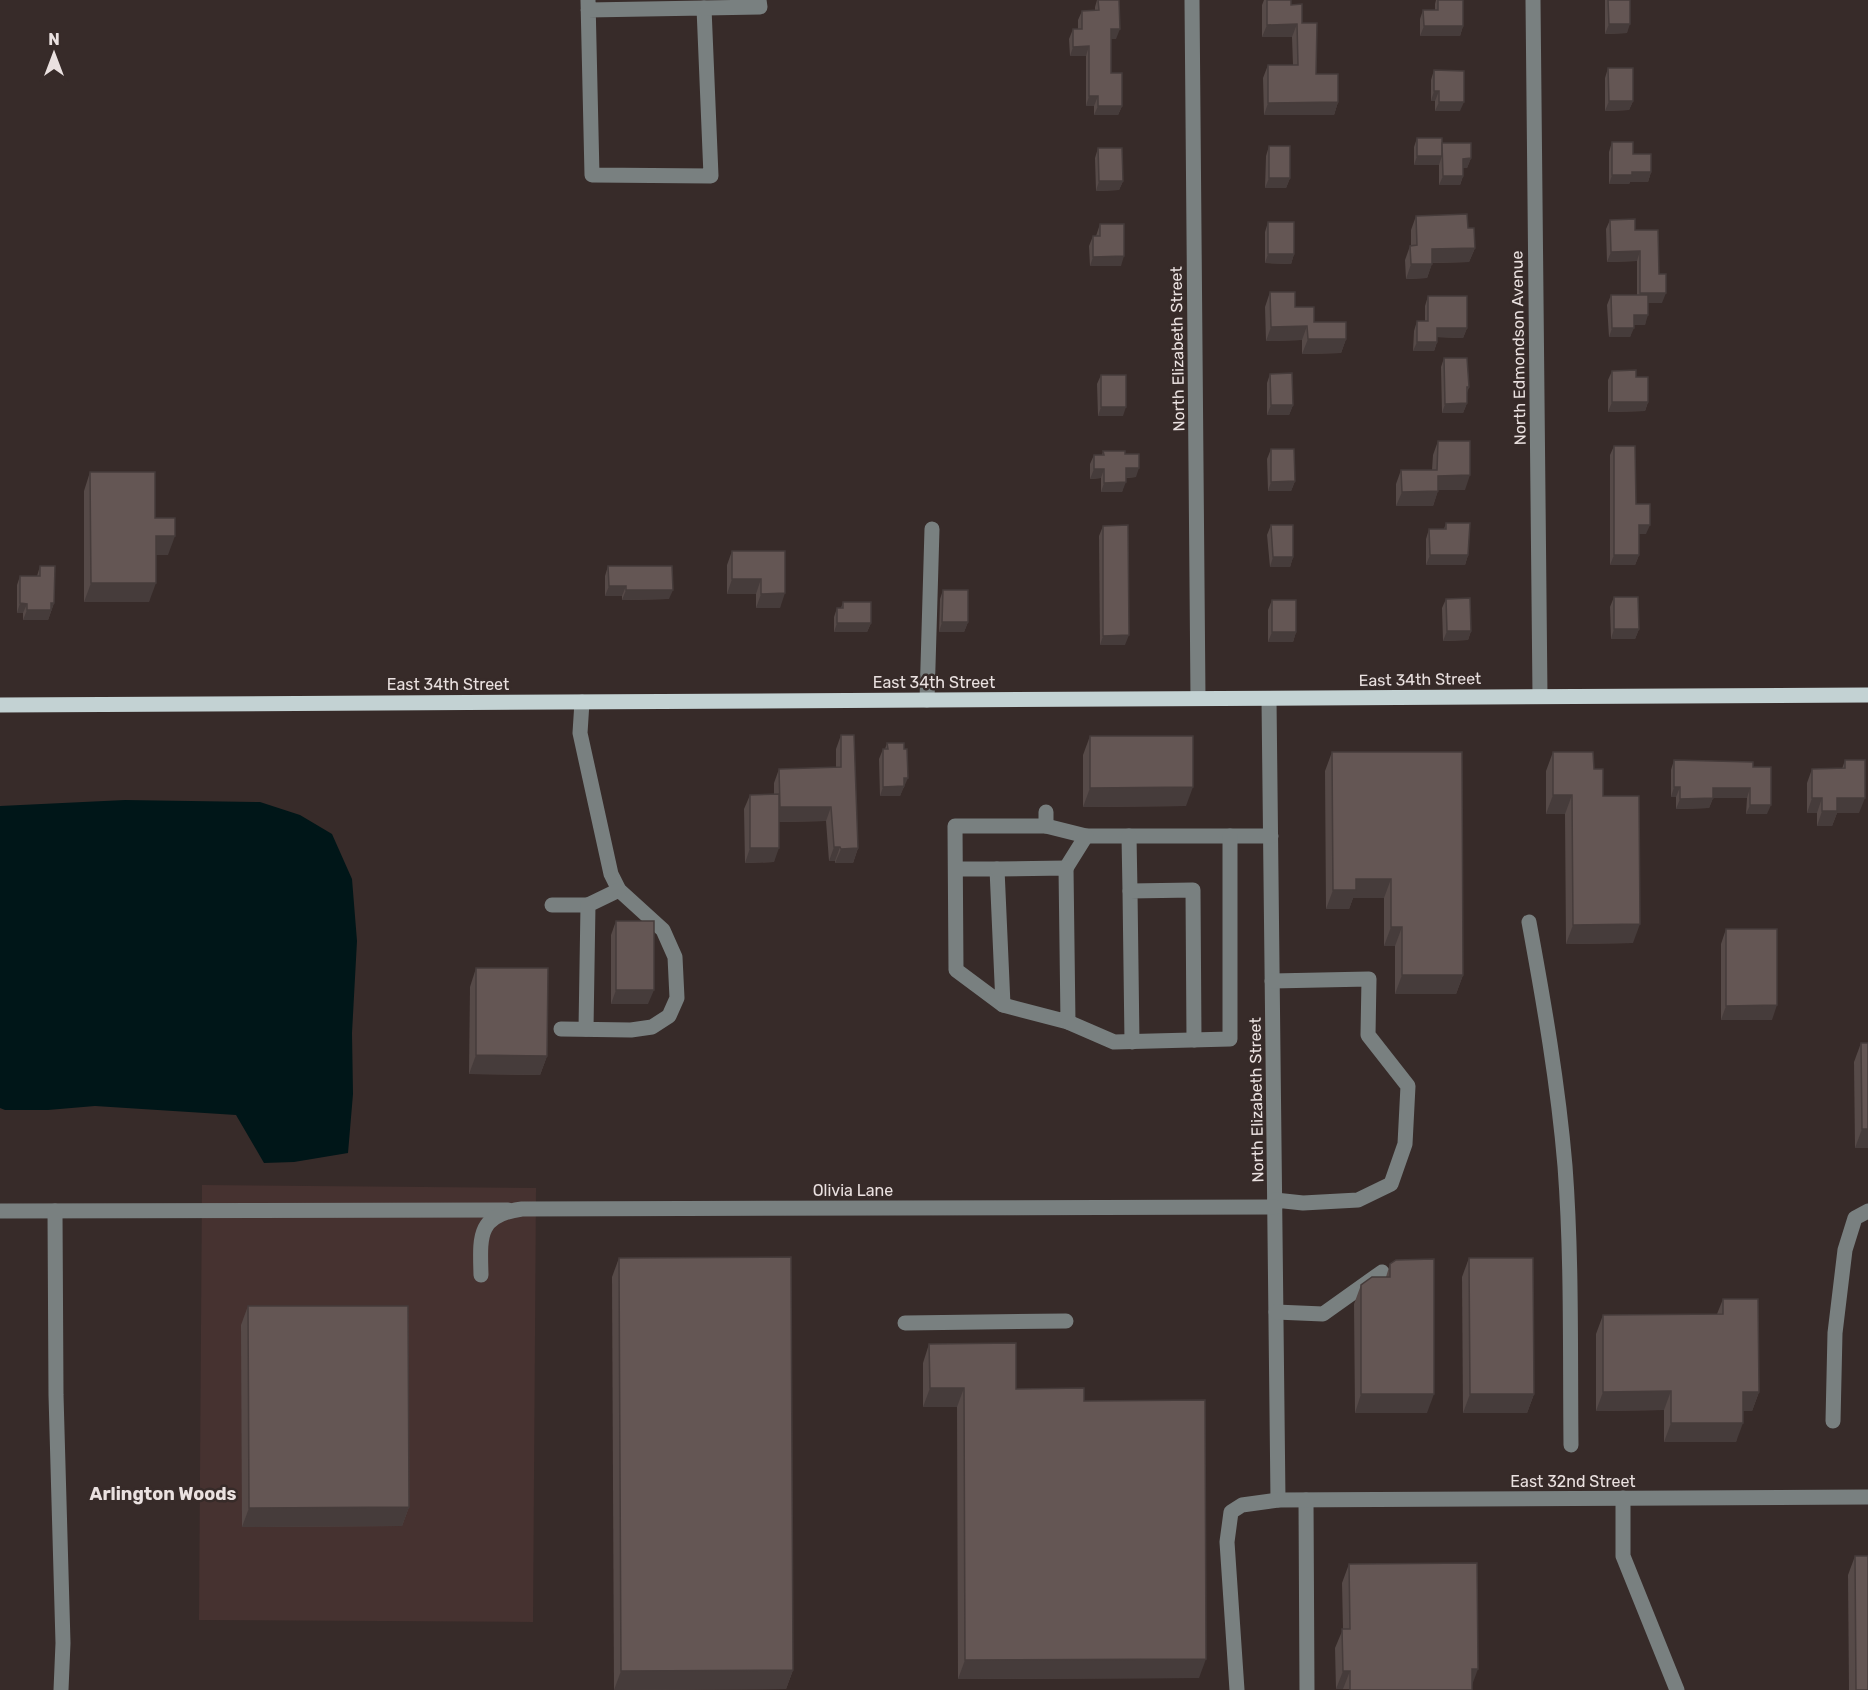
<svg xmlns="http://www.w3.org/2000/svg" width="1868" height="1690" font-family="Rubik,sans-serif">
<style>
.built{fill:#463230}
.water{fill:#001618}
.lines{fill:none;stroke-linecap:round;stroke-linejoin:round}
.minor{stroke:#798080;stroke-width:15}
.major{stroke:#c3d2d3;stroke-width:15}
.wall{fill:#564a48}
.shaded-wall{fill:#463c3b}
.building{fill:#645654;stroke:#463c3b;stroke-width:1.5}
.labels{text-anchor:middle;stroke-width:5;stroke-linejoin:round;paint-order:stroke}
.street-label{font-size:16px;fill:#eae1e0;stroke:#372b29}
.neighbourhood-label{font-size:18px;font-weight:bold;fill:#eae1e0;stroke:#372b29}
</style>
<rect width="100%" height="100%" fill="#372b29"/>
<path class="built" d="M202,1185L536,1188L533,1622L199,1620Z"/>
<path class="water" d="M125,800L260,802L300,815L332,834L352,879L357,941L352,1033L353,1094L348,1153L294,1162L264,1163L236,1115L95,1106L48,1110H5L0,1108V806Z"/>
<g class="lines">
<g class="minor">
<path d="M588,0L592,175L711,176L704,8L588,10"/>
<path d="M1192,0L1198,698"/>
<path d="M1533,0L1540,696"/>
<path d="M704,8L760,7L759,0"/>
<path d="M1269,699L1278,1500"/>
<path d="M927,700L932,529"/>
<path d="M1046,826L1086,836H1271"/>
<path d="M1129,836L1130,891"/>
<path d="M1066,868L1086,836"/>
<path d="M956,869H997L1003,1005L956,970L955,826H1046V812"/>
<path d="M997,869L1066,868L1068,1022L1003,1005"/>
<path d="M552,905H588"/>
<path d="M1529,922C1544,1003 1558,1084 1565,1166C1572,1259 1570,1352 1571,1445"/>
<path d="M1272,981L1369,979L1368,1035L1408,1086L1405,1144L1391,1184L1358,1200L1303,1203L1275,1200"/>
<path d="M1068,1022L1114,1042L1230,1039V836"/>
<path d="M561,1029L631,1030L652,1027L669,1016L677,998L675,957L663,930L619,890L611,874L580,733L582,702"/>
<path d="M586,1029L588,905L619,890"/>
<path d="M1132,1042L1130,891L1193,890L1194,1040"/>
<path d="M0,1211L508,1210"/>
<path d="M55,1211L56,1395L63,1643L61,1690"/>
<path d="M481,1275C480,1237 477,1215 522,1209L1275,1207"/>
<path d="M1276,1312L1323,1314L1382,1272"/>
<path d="M905,1323L1066,1321"/>
<path d="M1833,1421L1835,1333L1845,1250L1855,1218L1868,1211"/>
<path d="M1623,1498V1556L1677,1690"/>
<path d="M1306,1500L1307,1690"/>
<path d="M1237,1690L1227,1542L1231,1512L1242,1505L1278,1500L1868,1497"/>
</g>
<path class="major" d="M0,705L1868,695"/>
</g>
<g class="wall">
<path d="M1097,0H1119L1116,39H1111V73L1122,106L1118,115H1094V106H1086V56H1070L1069,39L1073,29H1078V20L1082,11L1095,10V7Z"/>
<path d="M1264,0H1291V5L1302,23L1316,74L1338,102L1334,115H1264L1263,78L1268,65H1293L1292,37H1262V5Z"/>
<path d="M1436,0H1463V26L1460,36H1420V19L1423,10H1435V4Z"/>
<path d="M1605,0H1630L1627,33L1605,34Z"/>
<path d="M1608,68L1633,101L1629,110L1605,111V78Z"/>
<path d="M1434,70L1460,111H1435V101H1431V80Z"/>
<path d="M1417,138L1442,143L1471,158L1467,168H1463V176L1460,185H1439V164L1414,165V147Z"/>
<path d="M1612,142L1633,154L1651,172L1648,182H1630L1629,184H1609V152Z"/>
<path d="M1269,146L1290,178L1286,188H1265L1266,156Z"/>
<path d="M1098,148L1123,181L1119,190L1096,191L1095,158Z"/>
<path d="M1416,216L1468,228L1475,248L1469,262L1432,263L1427,278L1406,279L1405,260L1410,246H1411V230Z"/>
<path d="M1610,220L1635,230L1659,274L1662,303H1648L1645,325H1634L1630,337H1609L1607,305L1611,295H1637V261L1607,262L1606,229Z"/>
<path d="M1268,222L1294,254L1291,264L1265,263V232Z"/>
<path d="M1100,224L1121,266H1090L1089,246L1093,236H1096Z"/>
<path d="M1270,292L1295,307L1314,322L1346,339L1341,353L1302,354V340L1266,341L1265,307Z"/>
<path d="M1428,296L1467,328L1463,338L1437,337V342L1434,351H1413L1414,331L1417,321H1425V306Z"/>
<path d="M1444,358L1469,387L1467,393V403L1463,413H1442L1441,367Z"/>
<path d="M1612,371L1636,377L1648,402L1645,411L1608,412V380Z"/>
<path d="M1270,374L1293,405L1289,415H1267V383Z"/>
<path d="M1101,375L1123,416H1098L1097,384Z"/>
<path d="M1438,441L1465,490H1438L1433,506H1396V484L1401,470H1432L1433,455Z"/>
<path d="M1614,446L1636,504L1646,534H1639V555L1635,565H1610V455Z"/>
<path d="M1271,449L1295,481L1291,491H1268L1267,459Z"/>
<path d="M1103,451L1125,454L1136,477L1126,478L1122,492H1101V478L1090,479V464L1094,455H1102Z"/>
<path d="M90,472L155,518L168,555H156L149,602H84V491Z"/>
<path d="M1446,523L1468,555L1465,565H1426V539L1429,529H1444Z"/>
<path d="M1271,525L1293,557L1290,567H1270L1267,535Z"/>
<path d="M1103,526L1125,645H1100L1099,536Z"/>
<path d="M732,551H785L780,608H756V594H727V565Z"/>
<path d="M40,566L54,603L48,620H23V613H17V585L20,576H37Z"/>
<path d="M608,566L669,599L622,600V596H605V576Z"/>
<path d="M943,590L968,622L964,632H939L940,599Z"/>
<path d="M1614,597L1639,629L1635,639H1611L1610,607Z"/>
<path d="M1446,599L1471,631L1468,640L1443,641L1442,608Z"/>
<path d="M1272,600L1296,632L1293,642H1268V610Z"/>
<path d="M843,602L871,623L867,632H834V617L837,608H841Z"/>
<path d="M841,735L858,848L853,863H835V861H829L826,821L779,822L774,862L745,863L744,809L750,795L774,794V783L779,769L836,767V749Z"/>
<path d="M1090,736L1186,806L1083,807V755Z"/>
<path d="M887,743L904,749V788H903L900,796H880L879,759L883,749H885Z"/>
<path d="M1332,752L1463,975L1456,994H1395V946H1384V898H1353L1349,909H1326L1325,771Z"/>
<path d="M1553,752L1594,769L1603,796L1633,943L1566,944L1565,814H1546V771Z"/>
<path d="M1674,760L1753,767L1767,814H1746L1747,798H1713L1709,808L1676,809V797H1671V770Z"/>
<path d="M1845,760L1859,813H1837L1832,826H1817V813H1807V783L1812,769H1842Z"/>
<path d="M616,921L648,1004H611V935Z"/>
<path d="M1726,929L1772,1020H1721V944Z"/>
<path d="M476,968L547,1056L540,1075L469,1074L470,987Z"/>
<path d="M1861,1043H1868V1148H1855L1854,1062Z"/>
<path d="M619,1258L793,1670L786,1689L614,1690L612,1277Z"/>
<path d="M1469,1258L1534,1394L1527,1413H1463L1462,1277Z"/>
<path d="M1390,1264L1427,1413H1355L1354,1304L1361,1285L1386,1277Z"/>
<path d="M1723,1299L1759,1392L1752,1411H1743L1736,1442H1664V1410L1596,1411V1334L1603,1315L1717,1314Z"/>
<path d="M248,1306L409,1507L402,1526L242,1527L241,1325Z"/>
<path d="M929,1344L1016,1389L1084,1401L1199,1678L958,1679L957,1407H923V1363Z"/>
<path d="M1855,1556L1868,1690H1849L1848,1575Z"/>
<path d="M1349,1564L1472,1685V1690L1336,1689L1335,1648L1343,1629L1342,1583Z"/>
</g>
<g class="shaded-wall">
<path d="M1297,24L1292,37H1262L1267,25Z"/>
<path d="M1609,24H1630L1627,33L1605,34Z"/>
<path d="M1424,26H1463L1460,36H1420Z"/>
<path d="M1111,29H1120L1116,39H1107Z"/>
<path d="M1089,46L1086,56H1070L1073,47Z"/>
<path d="M1434,91H1439L1435,101H1431Z"/>
<path d="M1089,96H1098L1094,106H1086Z"/>
<path d="M1609,101H1633L1629,110L1605,111Z"/>
<path d="M1338,102L1334,115H1264L1268,103Z"/>
<path d="M1439,102H1464L1460,111H1435Z"/>
<path d="M1098,106H1122L1118,115H1094Z"/>
<path d="M1417,156H1442L1439,165H1414Z"/>
<path d="M1471,158L1467,168H1460L1463,159Z"/>
<path d="M1632,172H1651L1648,182H1630L1629,184H1609L1612,175Z"/>
<path d="M1443,176H1463L1460,185H1439Z"/>
<path d="M1269,178H1290L1286,188H1265Z"/>
<path d="M1099,181H1123L1119,190L1096,191Z"/>
<path d="M1475,248L1469,262L1426,263L1432,249Z"/>
<path d="M1640,251L1637,261L1607,262L1611,252Z"/>
<path d="M1268,254H1294L1291,264L1265,263Z"/>
<path d="M1124,256L1121,266H1090L1093,257Z"/>
<path d="M1411,264H1432L1427,278L1406,279Z"/>
<path d="M1640,293H1666L1662,303H1637Z"/>
<path d="M1634,315H1648L1645,325H1630Z"/>
<path d="M1307,326L1302,340L1266,341L1271,327Z"/>
<path d="M1437,328H1467L1463,338L1434,337Z"/>
<path d="M1612,328H1634L1630,337H1609Z"/>
<path d="M1308,339H1346L1341,353L1302,354Z"/>
<path d="M1417,342H1437L1434,351H1413Z"/>
<path d="M1612,402H1648L1645,411L1608,412Z"/>
<path d="M1467,403L1463,413H1442L1445,404Z"/>
<path d="M1271,405H1293L1289,415H1267Z"/>
<path d="M1101,407H1126L1123,416H1098Z"/>
<path d="M1126,468H1139L1136,477L1122,478Z"/>
<path d="M1094,469H1104L1101,478L1090,479Z"/>
<path d="M1470,475L1465,490H1433L1438,476Z"/>
<path d="M1295,481L1291,491H1268L1271,482Z"/>
<path d="M1126,482L1122,492H1101L1104,483Z"/>
<path d="M1438,491L1433,506H1396L1402,492Z"/>
<path d="M1639,525H1650L1646,534H1636Z"/>
<path d="M156,536H175L168,555H149Z"/>
<path d="M1430,555H1468L1465,565H1426Z"/>
<path d="M1614,555H1639L1635,565H1610Z"/>
<path d="M1273,557H1293L1290,567H1270Z"/>
<path d="M732,579H761L756,594H727Z"/>
<path d="M91,583H156L149,602H84Z"/>
<path d="M609,586H626L622,596H605Z"/>
<path d="M626,590H673L669,599L622,600Z"/>
<path d="M785,593L780,608H756L761,594Z"/>
<path d="M20,603L27,604L23,613H17Z"/>
<path d="M51,603H54L48,620H23L27,610Z"/>
<path d="M942,622H968L964,632H939Z"/>
<path d="M837,623H871L867,632H834Z"/>
<path d="M1614,629H1639L1635,639H1611Z"/>
<path d="M1447,631H1471L1468,640L1443,641Z"/>
<path d="M1272,632H1296L1293,642H1268Z"/>
<path d="M1129,635L1125,645H1100L1103,636Z"/>
<path d="M904,778H908L900,796H880L883,787Z"/>
<path d="M1193,787L1186,806L1083,807L1090,788Z"/>
<path d="M1674,787H1680L1676,797H1671Z"/>
<path d="M1713,788H1750L1747,798H1709Z"/>
<path d="M1553,795H1572L1565,814H1546Z"/>
<path d="M1713,798L1709,808L1676,809L1680,799Z"/>
<path d="M1812,798H1822L1817,813H1807Z"/>
<path d="M1837,798H1865L1859,813H1837L1832,826H1817L1822,811Z"/>
<path d="M1750,805H1771L1767,814H1746Z"/>
<path d="M780,807H831L826,821L775,822Z"/>
<path d="M834,847H840L835,861H829Z"/>
<path d="M750,848H779L774,862L745,863Z"/>
<path d="M858,848L853,863H835L841,849Z"/>
<path d="M1356,879H1391L1384,898H1353L1349,909H1326L1333,890Z"/>
<path d="M1640,924L1633,943L1566,944L1573,925Z"/>
<path d="M1391,927H1402L1395,946H1384Z"/>
<path d="M1402,975H1463L1456,994H1395Z"/>
<path d="M616,990H654L648,1004H611Z"/>
<path d="M1777,1005L1772,1020H1721L1726,1006Z"/>
<path d="M476,1055L547,1056L540,1075L469,1074Z"/>
<path d="M1862,1129H1868V1148H1855Z"/>
<path d="M930,1388H964L957,1407H923Z"/>
<path d="M1671,1391L1664,1410L1596,1411L1603,1392Z"/>
<path d="M1743,1392H1759L1752,1411H1736Z"/>
<path d="M1361,1394H1434L1427,1413H1355Z"/>
<path d="M1470,1394H1534L1527,1413H1463Z"/>
<path d="M1671,1423H1743L1736,1442H1664Z"/>
<path d="M409,1507L402,1526L242,1527L249,1508Z"/>
<path d="M1206,1659L1199,1678L958,1679L965,1660Z"/>
<path d="M1472,1669H1478L1471,1688Z"/>
<path d="M793,1670L786,1689L614,1690L621,1671Z"/>
<path d="M1343,1671H1350L1343,1689H1336Z"/>
</g>
<g class="building">
<path d="M1098,0H1119L1120,29H1111V73H1122V106H1098V96H1089V46L1073,47V29H1082V11L1099,10Z"/>
<path d="M1267,0H1291V5L1302,4V23H1317L1316,74H1338V102L1268,103V65H1298L1297,24L1267,25Z"/>
<path d="M1438,0H1463V26H1424L1423,10H1438Z"/>
<path d="M1608,0H1630V24H1609Z"/>
<path d="M1608,68H1633V101H1609Z"/>
<path d="M1434,70L1464,71V102H1439V91H1434Z"/>
<rect x="1417" y="138" width="25" height="18"/>
<path d="M1612,142H1633V154H1651V172H1632V175H1612Z"/>
<path d="M1442,143H1471V158L1463,159V176H1443Z"/>
<rect x="1269" y="146" width="21" height="32"/>
<path d="M1098,148H1122L1123,181H1099Z"/>
<path d="M1467,214L1468,228H1474L1475,248L1432,249V264H1411L1410,246L1417,245L1416,216Z"/>
<path d="M1635,219V230H1658L1659,274H1666V293H1640V251L1611,252L1610,220Z"/>
<rect x="1268" y="222" width="26" height="32"/>
<path d="M1100,224H1124V256L1093,257V236H1100Z"/>
<path d="M1270,292H1295V307H1314V322H1346V339H1308L1307,326L1271,327Z"/>
<path d="M1611,295H1648V315H1634V328H1612Z"/>
<path d="M1428,296H1467V328H1437V342H1417V321H1428Z"/>
<path d="M1444,358H1467L1469,387H1467V403L1445,404Z"/>
<path d="M1636,370V377H1648V402H1612V371Z"/>
<path d="M1292,373L1293,405H1271L1270,374Z"/>
<rect x="1101" y="375" width="25" height="32"/>
<path d="M1438,441H1470V475L1438,476V491L1402,492L1401,470H1437Z"/>
<path d="M1614,446H1635L1636,504H1650V525H1639V555H1614Z"/>
<path d="M1271,449H1294L1295,481L1271,482Z"/>
<path d="M1103,451H1125V454H1139V468H1126V482L1104,483V469H1094V455H1104Z"/>
<path d="M90,472H155V518H175V536H156V583H91Z"/>
<path d="M1446,523H1470L1468,555H1430L1429,529H1446Z"/>
<path d="M1128,525L1129,635L1103,636V526Z"/>
<path d="M1271,525H1293V557H1273Z"/>
<path d="M732,551H785V593L761,594V579H732Z"/>
<path d="M40,566H55L54,603H51V610H27V604L20,603V576H40Z"/>
<path d="M608,566H672L673,590H626V586H609Z"/>
<path d="M943,590H968V622H942Z"/>
<path d="M1614,597H1638L1639,629H1614Z"/>
<path d="M1470,598L1471,631H1447L1446,599Z"/>
<rect x="1272" y="600" width="24" height="32"/>
<path d="M843,602H871V623H837V608H843Z"/>
<path d="M841,735H854L858,848L841,849L840,847H834L831,807H780L779,769L841,767Z"/>
<path d="M1090,736H1193V787L1090,788Z"/>
<path d="M887,743H904V749H907L908,778H904V786L883,787V749H888Z"/>
<path d="M1332,752H1462L1463,975H1402V927H1391V879H1356V890H1333Z"/>
<path d="M1553,752H1593L1594,769H1603V796H1639L1640,924L1573,925L1572,795H1553Z"/>
<path d="M1674,760L1753,762V767H1771V805H1750V788H1713V798L1680,799V787H1674Z"/>
<path d="M1845,760H1865V798H1837V811H1822V798H1812V769L1845,768Z"/>
<path d="M779,794V848H750V795Z"/>
<rect x="616" y="921" width="38" height="69"/>
<path d="M1726,929H1777V1005L1726,1006Z"/>
<path d="M476,968H548L547,1056L476,1055Z"/>
<path d="M1861,1043H1868V1129H1862Z"/>
<path d="M791,1257L793,1670L621,1671L619,1258Z"/>
<path d="M1469,1258H1533L1534,1394H1470Z"/>
<path d="M1434,1259V1394H1361V1285L1372,1277H1390V1264L1396,1260Z"/>
<path d="M1723,1299H1758L1759,1392H1743V1423H1671V1391L1603,1392V1315L1723,1314Z"/>
<path d="M248,1306H408L409,1507L249,1508Z"/>
<path d="M1016,1343V1389L1084,1388V1401L1205,1400L1206,1659L965,1660L964,1388H930L929,1344Z"/>
<path d="M1855,1556H1868V1690H1856Z"/>
<path d="M1477,1563L1478,1669H1472V1690H1350V1671H1343L1342,1629H1350L1349,1564Z"/>
</g>
<g class="labels">
<g class="street-label">
<text transform="translate(1518 348) rotate(-91)" y="6">North Edmondson Avenue</text>
<text transform="translate(1177 349) rotate(-91)" y="6">North Elizabeth Street</text>
<text transform="translate(1420 679) rotate(-1)" y="6">East 34th Street</text>
<text x="934" y="688">East 34th Street</text>
<text x="448" y="690">East 34th Street</text>
<text transform="translate(1256 1100) rotate(-91)" y="6">North Elizabeth Street</text>
<text x="853" y="1196">Olivia Lane</text>
<text x="1573" y="1487">East 32nd Street</text>
</g>
<g class="neighbourhood-label">
<text x="163" y="1500">Arlington Woods</text>
</g>
</g>
<g transform="translate(54 54)" stroke="#372b29" stroke-width="4.5" paint-order="stroke">
<path d="M0-4.5L10 22L0 15L-10 22Z" fill="#eae1e0"/>
<text y="-9" font-size="16" font-weight="bold" text-anchor="middle" fill="#eae1e0">N</text>
</g>
</svg>
